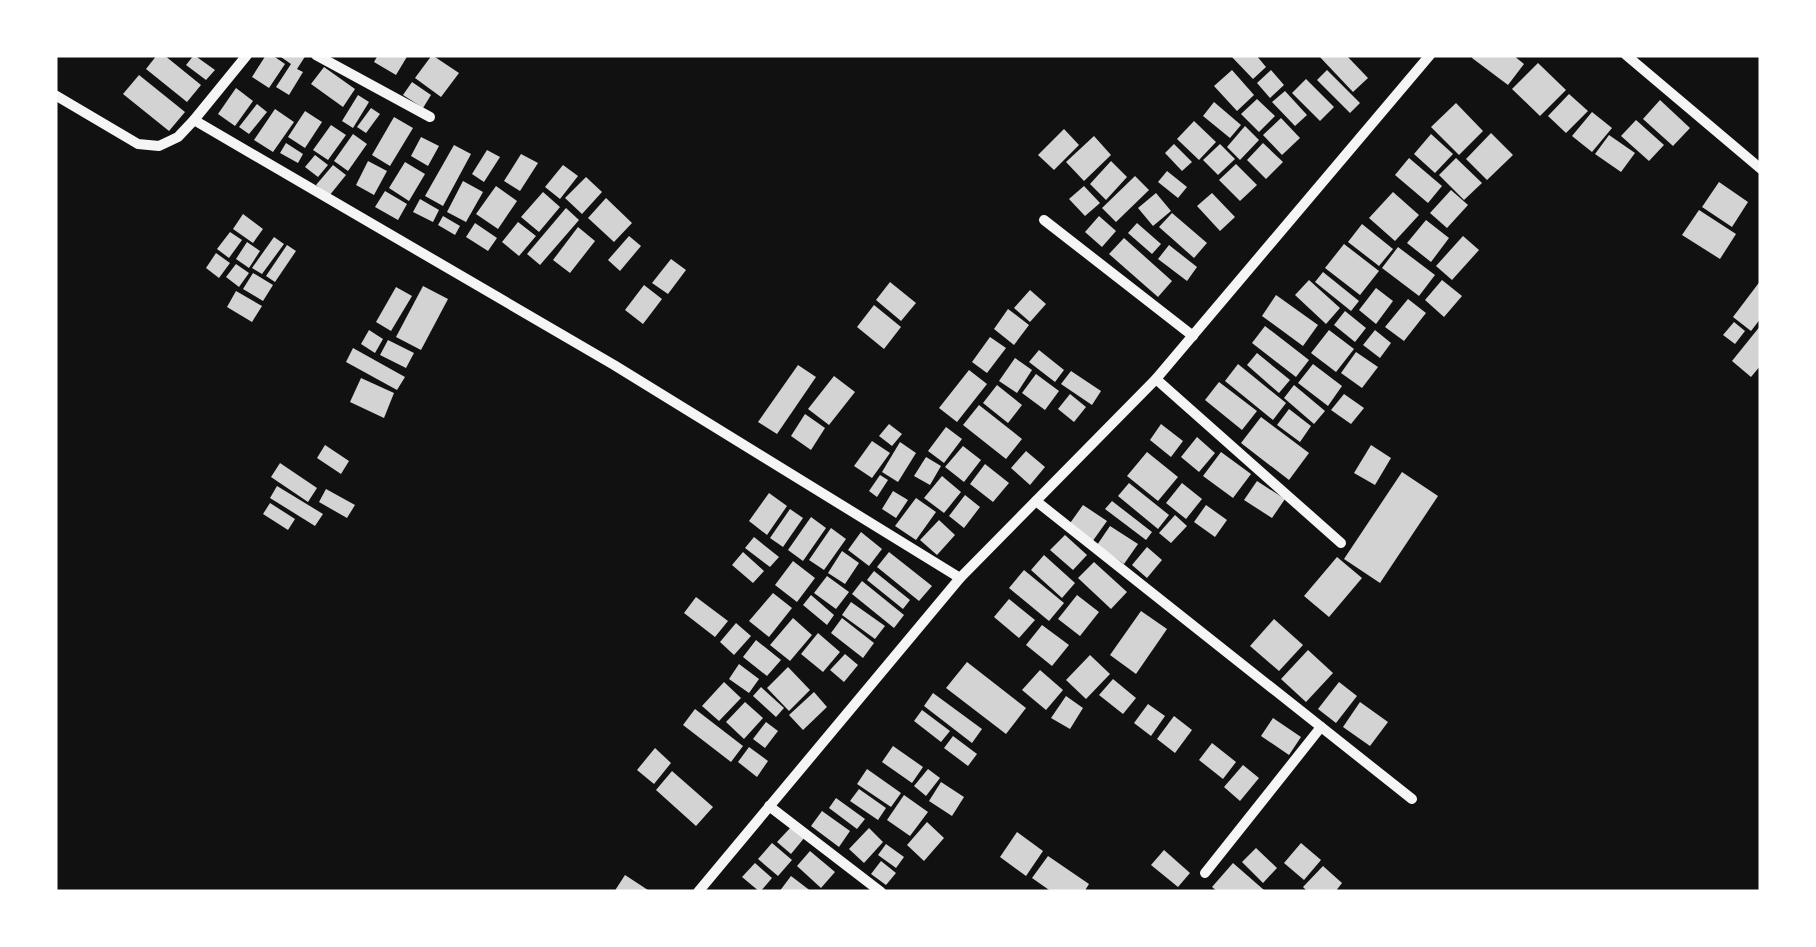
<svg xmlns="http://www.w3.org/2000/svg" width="1816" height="947" font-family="'Fira Sans',sans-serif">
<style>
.building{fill:#d3d3d3}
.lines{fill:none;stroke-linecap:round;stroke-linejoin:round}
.minor{stroke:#f5f5f5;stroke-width:10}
</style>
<rect width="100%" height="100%" fill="#111"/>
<g class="building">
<path d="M157,55H164L201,85L187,102L146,69Z"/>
<path d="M194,55L215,70L206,80L186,65Z"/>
<path d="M266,55H272L285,64L269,88L252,77Z"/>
<path d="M278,55H306L297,69L303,72L289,95L276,87L291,64Z"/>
<path d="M378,55H408L396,75L374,62Z"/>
<path d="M432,55L459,73L441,97L415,78Z"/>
<path d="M1230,55H1256L1266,67L1253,79Z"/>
<path d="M1318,55H1346L1368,78L1353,92Z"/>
<path d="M1474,55H1513L1524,64L1508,85L1472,58Z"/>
<path d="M1538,63L1566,90L1540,116L1512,89Z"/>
<path d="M324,67L355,89L343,107L311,84Z"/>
<path d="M1232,70L1254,95L1237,111L1214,86Z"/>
<path d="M1271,70L1284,85L1270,98L1257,83Z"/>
<path d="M1327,70L1360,103L1350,113L1317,80Z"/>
<path d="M139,75L185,112L169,131L123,94Z"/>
<path d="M1306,79L1334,107L1320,121L1292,93Z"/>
<path d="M412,82L431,95L423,108L403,95Z"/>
<path d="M236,88L253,101L235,126L218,114Z"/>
<path d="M1285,91L1307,115L1295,126L1272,102Z"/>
<path d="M1569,94L1588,111L1566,133L1548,116Z"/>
<path d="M358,95L369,102L353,128L342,121Z"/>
<path d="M1257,99L1275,116L1259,132L1241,114Z"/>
<path d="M1660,100L1690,128L1673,146L1643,119Z"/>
<path d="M1214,102L1241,125L1230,138L1203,116Z"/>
<path d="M1456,103L1483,131L1459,155L1431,127Z"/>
<path d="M257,104L267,112L249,134L239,127Z"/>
<path d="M371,108L380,114L366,133L357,127Z"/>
<path d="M275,109L294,122L273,152L254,140Z"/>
<path d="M305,111L322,122L305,148L288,137Z"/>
<path d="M1592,112L1612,128L1592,152L1572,136Z"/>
<path d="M394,117L413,128L390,166L372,155Z"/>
<path d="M1281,118L1300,138L1282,155L1263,135Z"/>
<path d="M1636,120L1664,145L1649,161L1621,136Z"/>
<path d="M1194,121L1216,142L1199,160L1177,139Z"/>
<path d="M331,125L346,135L328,160L313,150Z"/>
<path d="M1245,126L1259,140L1240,160L1227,147Z"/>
<path d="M1064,129L1079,145L1054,170L1038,155Z"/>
<path d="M1491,133L1513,155L1487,180L1466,159Z"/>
<path d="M353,134L367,144L348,171L334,161Z"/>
<path d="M1431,134L1453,154L1435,173L1414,154Z"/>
<path d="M1609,135L1635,153L1621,172L1595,154Z"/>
<path d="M1094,136L1111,155L1084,181L1066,162Z"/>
<path d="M421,137L439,146L428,166L411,156Z"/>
<path d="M286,143L303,154L298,163L280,153Z"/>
<path d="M1263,143L1283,162L1266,179L1247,160Z"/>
<path d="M1174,144L1192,162L1182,171L1165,153Z"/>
<path d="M1220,144L1235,159L1218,175L1203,160Z"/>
<path d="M454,145L471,154L443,206L425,196Z"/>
<path d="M487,150L500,157L484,182L472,174Z"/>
<path d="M521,154L538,163L520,191L504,181Z"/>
<path d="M315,155L328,165L318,177L305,167Z"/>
<path d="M1409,158L1442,186L1428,203L1395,175Z"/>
<path d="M1456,158L1482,183L1464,200L1439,175Z"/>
<path d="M368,161L387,171L374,195L356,185Z"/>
<path d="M1111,161L1127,177L1106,200L1090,184Z"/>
<path d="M405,162L425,174L409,201L389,188Z"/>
<path d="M1236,164L1257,185L1240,201L1219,180Z"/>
<path d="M333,165L346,175L329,196L316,185Z"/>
<path d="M563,165L578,176L560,199L545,187Z"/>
<path d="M1167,171L1187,187L1178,198L1158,182Z"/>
<path d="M1135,176L1149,190L1116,222L1102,208Z"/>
<path d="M586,177L602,192L582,214L565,198Z"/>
<path d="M463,181L483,192L466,222L447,212Z"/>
<path d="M1719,182L1748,202L1732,227L1702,207Z"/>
<path d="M496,186L517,201L498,229L476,214Z"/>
<path d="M1084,186L1100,203L1085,216L1069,199Z"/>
<path d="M1451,190L1468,205L1447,228L1430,213Z"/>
<path d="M385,191L407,204L398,220L375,207Z"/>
<path d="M543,192L560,207L539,232L521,217Z"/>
<path d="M1393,192L1419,215L1395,241L1369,218Z"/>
<path d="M1156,193L1171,211L1153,226L1138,208Z"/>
<path d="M1212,193L1235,217L1220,231L1197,206Z"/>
<path d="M606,198L632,223L614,242L588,218Z"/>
<path d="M420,199L439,210L433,222L413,212Z"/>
<path d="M566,208L579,220L540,265L527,254Z"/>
<path d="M1699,210L1736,234L1720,259L1682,235Z"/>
<path d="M1172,213L1207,243L1194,258L1159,227Z"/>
<path d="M243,214L263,229L253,243L233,229Z"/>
<path d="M443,216L460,226L455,235L438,225Z"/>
<path d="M1099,216L1116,231L1102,247L1085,232Z"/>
<path d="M1426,220L1449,238L1431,262L1407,243Z"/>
<path d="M518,222L536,236L519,256L502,242Z"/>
<path d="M475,223L497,238L488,251L466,237Z"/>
<path d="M1137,223L1161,244L1152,254L1128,233Z"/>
<path d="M1362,224L1393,249L1379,266L1348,242Z"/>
<path d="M578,227L595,241L570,273L553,260Z"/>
<path d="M230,232L242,240L229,258L217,249Z"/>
<path d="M629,236L641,246L620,271L608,260Z"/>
<path d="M1463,236L1479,250L1452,280L1436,266Z"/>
<path d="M274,237L284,244L262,274L252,268Z"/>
<path d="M1124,238L1172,281L1158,297L1109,254Z"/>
<path d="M247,242L260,251L249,268L236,259Z"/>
<path d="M1344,244L1379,271L1360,295L1325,268Z"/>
<path d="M287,245L296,251L275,282L266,276Z"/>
<path d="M1169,245L1197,267L1187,281L1158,259Z"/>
<path d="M1398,247L1435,275L1419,296L1382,268Z"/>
<path d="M216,253L230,263L219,278L206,268Z"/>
<path d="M671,259L686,270L668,294L652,283Z"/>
<path d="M236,264L249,273L239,287L226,277Z"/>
<path d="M1323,272L1359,301L1351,311L1315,282Z"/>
<path d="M253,273L273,285L263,301L243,289Z"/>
<path d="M1309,280L1340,308L1326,324L1295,295Z"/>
<path d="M1442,280L1462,296L1444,317L1425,300Z"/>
<path d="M1761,280V318L1751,331L1733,317Z"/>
<path d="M890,282L916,303L901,321L876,300Z"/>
<path d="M644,285L662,299L643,324L625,310Z"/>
<path d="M423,286L448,299L421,350L396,337Z"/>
<path d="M396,287L412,296L391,331L376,322Z"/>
<path d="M1376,288L1393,301L1376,324L1359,310Z"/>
<path d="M1030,290L1046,304L1030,322L1014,308Z"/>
<path d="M236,291L262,306L252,322L227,307Z"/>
<path d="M1276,295L1318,325L1303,346L1262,316Z"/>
<path d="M1408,299L1426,313L1404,341L1385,327Z"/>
<path d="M874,305L901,327L884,349L857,327Z"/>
<path d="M1008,309L1029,325L1014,345L994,329Z"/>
<path d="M1345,311L1366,328L1355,342L1334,325Z"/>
<path d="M1734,322L1745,331L1735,344L1723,335Z"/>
<path d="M1761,325V365L1751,377L1732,361Z"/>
<path d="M1265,326L1309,360L1296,377L1252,343Z"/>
<path d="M369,330L383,339L375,353L361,344Z"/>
<path d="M1329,330L1354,349L1336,372L1311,353Z"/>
<path d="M1375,330L1391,343L1380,358L1363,345Z"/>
<path d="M990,337L1006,348L987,373L972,362Z"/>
<path d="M388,340L414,353L406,368L380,355Z"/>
<path d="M353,348L405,377L397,390L346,362Z"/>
<path d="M1039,350L1064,370L1055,382L1029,362Z"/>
<path d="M1356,352L1378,367L1362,388L1341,373Z"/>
<path d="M1257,353L1290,380L1279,393L1247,365Z"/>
<path d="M1015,358L1032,370L1017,393L999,381Z"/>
<path d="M1238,364L1286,403L1273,420L1225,381Z"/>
<path d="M1313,364L1342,386L1328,406L1298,383Z"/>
<path d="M798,365L816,377L777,434L758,422Z"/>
<path d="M969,370L987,384L957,422L939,408Z"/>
<path d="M1071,371L1101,391L1092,405L1061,384Z"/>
<path d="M1036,374L1059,391L1045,410L1022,393Z"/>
<path d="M834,376L855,392L829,425L808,409Z"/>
<path d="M361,378L394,393L384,418L350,402Z"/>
<path d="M1219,382L1257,411L1242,430L1205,400Z"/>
<path d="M997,385L1022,405L1008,423L983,403Z"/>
<path d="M1294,385L1325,411L1314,424L1284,398Z"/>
<path d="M1070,394L1086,407L1074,422L1058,409Z"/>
<path d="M1344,394L1364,408L1351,424L1331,410Z"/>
<path d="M979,405L1022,439L1006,459L963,425Z"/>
<path d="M1289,409L1311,426L1300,442L1277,425Z"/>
<path d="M805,414L825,428L811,450L791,436Z"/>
<path d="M1261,417L1309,453L1289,480L1241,443Z"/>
<path d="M889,424L902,434L892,446L879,436Z"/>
<path d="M1161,424L1183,441L1171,457L1150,440Z"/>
<path d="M946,427L962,439L944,463L928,451Z"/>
<path d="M1197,437L1215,453L1199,472L1181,457Z"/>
<path d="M872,441L890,453L872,478L854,466Z"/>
<path d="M900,442L916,453L898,482L882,472Z"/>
<path d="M325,445L349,461L341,474L317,458Z"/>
<path d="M1371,445L1391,458L1375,485L1354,473Z"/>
<path d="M963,446L981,460L964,482L945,467Z"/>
<path d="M1026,451L1045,467L1030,485L1011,468Z"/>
<path d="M1147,452L1178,477L1158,501L1127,476Z"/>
<path d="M1221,452L1251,474L1233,498L1203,476Z"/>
<path d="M926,457L941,466L930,485L914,476Z"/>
<path d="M280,463L317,488L308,502L271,477Z"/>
<path d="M985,464L1009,483L993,502L970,484Z"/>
<path d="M1402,472L1438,496L1380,583L1344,559Z"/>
<path d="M880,475L888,480L877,497L869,491Z"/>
<path d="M942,476L961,492L944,513L924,498Z"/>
<path d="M1257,481L1285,499L1272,518L1244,500Z"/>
<path d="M1129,483L1169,515L1158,529L1118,496Z"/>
<path d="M1182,483L1202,499L1186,519L1166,503Z"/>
<path d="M277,486L323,514L315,526L270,498Z"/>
<path d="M326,489L355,505L347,518L319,502Z"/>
<path d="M893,491L908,500L896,518L882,509Z"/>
<path d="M769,493L787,506L767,535L749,521Z"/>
<path d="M965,495L980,507L964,528L949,516Z"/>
<path d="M916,498L936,512L916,540L895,526Z"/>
<path d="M1112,501L1152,532L1146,540L1105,509Z"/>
<path d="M270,503L295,519L288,530L263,514Z"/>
<path d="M1083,505L1107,521L1092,542L1068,526Z"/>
<path d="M1206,505L1227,520L1215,537L1194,522Z"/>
<path d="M790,509L803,518L783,547L770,538Z"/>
<path d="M1175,515L1187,526L1171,543L1159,533Z"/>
<path d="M811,517L826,528L803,561L788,550Z"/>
<path d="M939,520L955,535L937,555L920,540Z"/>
<path d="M1110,526L1138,544L1124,564L1097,545Z"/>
<path d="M831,528L846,539L824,570L809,560Z"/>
<path d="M861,532L882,549L869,566L848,550Z"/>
<path d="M1065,535L1087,555L1073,570L1050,550Z"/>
<path d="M754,537L779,557L770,567L745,548Z"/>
<path d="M1147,547L1162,560L1147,578L1132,565Z"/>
<path d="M842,551L859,563L845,584L828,573Z"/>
<path d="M743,552L764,571L753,583L732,565Z"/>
<path d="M889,552L932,586L919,601L877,567Z"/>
<path d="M1044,555L1075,583L1062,598L1031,570Z"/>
<path d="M1337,557L1362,578L1329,617L1304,596Z"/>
<path d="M793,561L815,578L797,602L775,585Z"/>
<path d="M1094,562L1127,592L1111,609L1078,578Z"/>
<path d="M1024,570L1064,603L1049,621L1009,588Z"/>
<path d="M874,571L910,600L903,609L867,580Z"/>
<path d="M827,576L849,592L836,609L814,593Z"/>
<path d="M862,581L904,615L894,628L852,594Z"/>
<path d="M773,593L792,608L769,637L749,621Z"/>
<path d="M811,595L834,615L827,625L803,605Z"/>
<path d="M1077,595L1099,612L1080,636L1058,619Z"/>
<path d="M696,597L728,621L715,637L684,613Z"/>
<path d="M1009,599L1035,620L1019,638L994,617Z"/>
<path d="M851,602L885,626L875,639L842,615Z"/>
<path d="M1141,611L1167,629L1136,674L1110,655Z"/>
<path d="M793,618L812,635L790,661L770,645Z"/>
<path d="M842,618L874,643L863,658L831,633Z"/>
<path d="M1274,619L1303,645L1279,671L1250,646Z"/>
<path d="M736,623L751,636L734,655L720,642Z"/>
<path d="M1042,625L1069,645L1052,666L1026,645Z"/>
<path d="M818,633L840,652L823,672L801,654Z"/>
<path d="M756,640L781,660L767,676L743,657Z"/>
<path d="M1308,650L1333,673L1306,702L1281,679Z"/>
<path d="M845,654L858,665L844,682L830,670Z"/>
<path d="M1090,655L1110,674L1086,699L1066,680Z"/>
<path d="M967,662L1026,708L1006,734L946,688Z"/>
<path d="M739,664L759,679L749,693L729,679Z"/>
<path d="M788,667L810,690L789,711L767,688Z"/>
<path d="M1040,670L1063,690L1046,710L1022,690Z"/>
<path d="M1113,679L1136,698L1123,714L1099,695Z"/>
<path d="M724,682L741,698L719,721L702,706Z"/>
<path d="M1339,682L1357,696L1336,723L1318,709Z"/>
<path d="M761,687L784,708L776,717L753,696Z"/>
<path d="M814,692L827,707L803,730L789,715Z"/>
<path d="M933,693L982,729L972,743L924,706Z"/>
<path d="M1066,696L1083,708L1070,729L1051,718Z"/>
<path d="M745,702L763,718L744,739L726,722Z"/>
<path d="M1360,702L1388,722L1370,746L1343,727Z"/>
<path d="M1148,704L1165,716L1151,736L1134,723Z"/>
<path d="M695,709L743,746L731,762L683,725Z"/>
<path d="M922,710L950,731L941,742L914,721Z"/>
<path d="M1174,716L1192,730L1175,753L1157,739Z"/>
<path d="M1273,718L1301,737L1289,755L1261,736Z"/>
<path d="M766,722L778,731L765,748L753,739Z"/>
<path d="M953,736L977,754L968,766L944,748Z"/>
<path d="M1212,743L1236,762L1223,779L1199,760Z"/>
<path d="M893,746L923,767L912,783L882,762Z"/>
<path d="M749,747L768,761L757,777L738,762Z"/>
<path d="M655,748L671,763L654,784L637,770Z"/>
<path d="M1243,765L1259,778L1240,801L1224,787Z"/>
<path d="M867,769L901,793L891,807L857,784Z"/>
<path d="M928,769L940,778L926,796L914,786Z"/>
<path d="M672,771L713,807L696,826L656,790Z"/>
<path d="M941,782L964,797L952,816L929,801Z"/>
<path d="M859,789L886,808L878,820L850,801Z"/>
<path d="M904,795L928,812L910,836L887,820Z"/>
<path d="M836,798L865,819L857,829L829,808Z"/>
<path d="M822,811L850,831L839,847L811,826Z"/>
<path d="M927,822L944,838L924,861L907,845Z"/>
<path d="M792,826L805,837L791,854L777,842Z"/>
<path d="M869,828L883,842L864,863L849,849Z"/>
<path d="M1017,832L1043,851L1026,876L1000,857Z"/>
<path d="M772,843L792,860L778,876L758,859Z"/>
<path d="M1301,843L1321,860L1304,880L1284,863Z"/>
<path d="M886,844L904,857L896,868L878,855Z"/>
<path d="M1256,848L1277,868L1263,883L1242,862Z"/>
<path d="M1164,850L1190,873L1178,887L1151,865Z"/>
<path d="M810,851L835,872L821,888L797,866Z"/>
<path d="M1048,856L1089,884L1084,892H1052L1032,878Z"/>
<path d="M881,861L896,873L886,885L871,874Z"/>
<path d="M755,863L772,878L760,892L742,877Z"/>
<path d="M1233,863L1264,890L1262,892H1218L1212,887Z"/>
<path d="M1323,866L1342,883L1335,892H1308L1303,887Z"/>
<path d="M625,875L651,892H614Z"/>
<path d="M791,876L812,892H779Z"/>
</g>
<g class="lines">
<g class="minor">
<path d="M316,55L430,117"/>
<path d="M1626,55L1761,169"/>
<path d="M55,95L138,144L159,146L178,137L194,120L247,55"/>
<path d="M194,120L614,365L960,578"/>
<path d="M1044,220L1193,336"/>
<path d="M1156,379L1341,543"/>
<path d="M1036,501L1412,799"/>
<path d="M769,806L881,892"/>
<path d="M1205,873L1321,727"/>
<path d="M698,892L960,578L1156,379L1430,55"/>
</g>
</g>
<rect width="1816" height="947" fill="none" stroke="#ffffff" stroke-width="115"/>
</svg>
